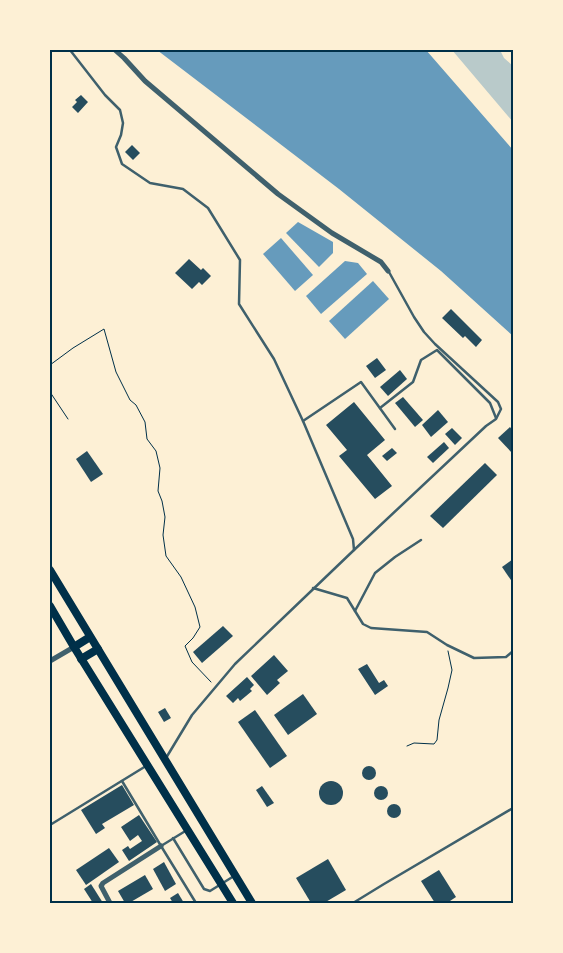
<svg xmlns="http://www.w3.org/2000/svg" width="563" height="953" font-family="'Nunito Sans',sans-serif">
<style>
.green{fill:#b9caca}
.water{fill:#669bbc}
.building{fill:#264d5e}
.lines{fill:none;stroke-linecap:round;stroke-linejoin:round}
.path{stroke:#003049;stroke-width:1}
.service{stroke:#3f606c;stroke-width:2.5}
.minor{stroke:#3f606c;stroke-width:5}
.primary{stroke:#003049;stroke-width:8}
.neatline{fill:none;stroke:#003049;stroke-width:2}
</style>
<rect width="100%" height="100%" fill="#fdf0d5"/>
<path class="green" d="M452,50H500L504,58L513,66V122Z"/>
<g class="water">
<path d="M157,50H426L513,150V336L441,271L339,189Z"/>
<path d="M298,222L333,242V253L319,267L286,233Z"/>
<path d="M281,238L313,275L295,291L263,254Z"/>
<path d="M345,261L358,263L367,274L321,314L306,296Z"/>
<path d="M373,281L389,299L345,339L329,321Z"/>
</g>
<g class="building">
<path d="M81,95L88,102L78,113L72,107L77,102L75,100Z"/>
<path d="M132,145L140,153L133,160L125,152Z"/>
<path d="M189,259L201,270L203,268L211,276L202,285L199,282L192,289L175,273Z"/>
<path d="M451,309L482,340L476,347L465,336L463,338L442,318Z"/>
<path d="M377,358L386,370L375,378L366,366Z"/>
<path d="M400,370L407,379L388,396L380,387Z"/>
<path d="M403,397L423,420L415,427L395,403Z"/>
<path d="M354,402L385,440L367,455L392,486L375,499L339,456L347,450L326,425Z"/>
<path d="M438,410L448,422L431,437L422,425Z"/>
<path d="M510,427L513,431V454L498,438Z"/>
<path d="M452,428L462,438L455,445L445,434Z"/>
<path d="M444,442L449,448L433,463L427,457Z"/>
<path d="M392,448L397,453L387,461L382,456Z"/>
<path d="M87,451L103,474L91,482L76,459Z"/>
<path d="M485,463L497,475L443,528L430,516Z"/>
<path d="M513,559V583L502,567Z"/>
<path d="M223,626L233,636L202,663L193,652Z"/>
<path d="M274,655L288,671L277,680L280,683L267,695L251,676Z"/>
<path d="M367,664L379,683L384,680L388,686L375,695L358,669Z"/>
<path d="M247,677L254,685L250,689L252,691L240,701L238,698L233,703L226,696Z"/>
<path d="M303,694L317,714L288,735L274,715Z"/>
<path d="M165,708L171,718L164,722L158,712Z"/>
<path d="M255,710L287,756L270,768L238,722Z"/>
<circle cx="369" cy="773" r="7"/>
<circle cx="331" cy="793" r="12"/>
<path d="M122,785L134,805L102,824L105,828L96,834L81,810Z"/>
<path d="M262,786L274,803L267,807L256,790Z"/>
<circle cx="381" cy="793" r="7"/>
<circle cx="394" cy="811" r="7"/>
<path d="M139,815L157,842L129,861L122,850L128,846L130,849L142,841L138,835L130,841L121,827Z"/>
<path d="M109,848L119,862L86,885L76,870Z"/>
<path d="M328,859L346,890L324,903H311L296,878Z"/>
<path d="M164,862L176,884L165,891L153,869Z"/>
<path d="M439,870L456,897L447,903H435L421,881Z"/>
<path d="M145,875L153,889L129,903H125L118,891Z"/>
<path d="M91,884L103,903H93L84,889Z"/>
<path d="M178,893L184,903H173L170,898Z"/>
</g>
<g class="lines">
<g class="path">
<path d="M50,365L73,348L104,329L116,372L130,400L136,405L145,422L147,439L156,451L160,468L158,491L162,501L165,517L163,535L166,556L181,577L195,607L200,627L193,638L185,646L192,662L211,682"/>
<path d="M50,392L68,419"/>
<path d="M407,746L414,743L434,744L437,740L439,720L448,688L452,670L448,651"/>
</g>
<g class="service">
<path d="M70,50L105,95L120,110L123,123L121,135L116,147L122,164L150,183L183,189L208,208L240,260L239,304L274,359L303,421L353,539L354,550L235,664L192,715L166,758"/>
<path d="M380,408L413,382L421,360L437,350L490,403L496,418"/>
<path d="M303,421L361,382L395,429"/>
<path d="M354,550L486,426L496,419L501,409L498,402L435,344L424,332L414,317L389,272"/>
<path d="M313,588L347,598L363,624L371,628L427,632L447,645L474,658L506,657L513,651"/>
<path d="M355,611L375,573L395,557L421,540"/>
<path d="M122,781L161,846"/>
<path d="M50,825L146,766"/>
<path d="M187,830L161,846L196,903"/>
<path d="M173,838L204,889L210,891L234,876"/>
<path d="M353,903L384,884L513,808"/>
</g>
<g class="minor">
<path d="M115,50L124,58L145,81L278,194L332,233L381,262L388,271"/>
<path d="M50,661L74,647"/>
<path d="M110,903L101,886L103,883L161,846"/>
</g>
<g class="primary">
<path d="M50,570L252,903"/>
<path d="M50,606L74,647L233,903"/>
<path d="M74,647L90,637"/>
<path d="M81,659L98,649"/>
</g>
</g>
<rect width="563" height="953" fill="none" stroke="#fdf0d5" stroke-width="102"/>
<rect x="51" y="51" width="461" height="851" class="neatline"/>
</svg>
